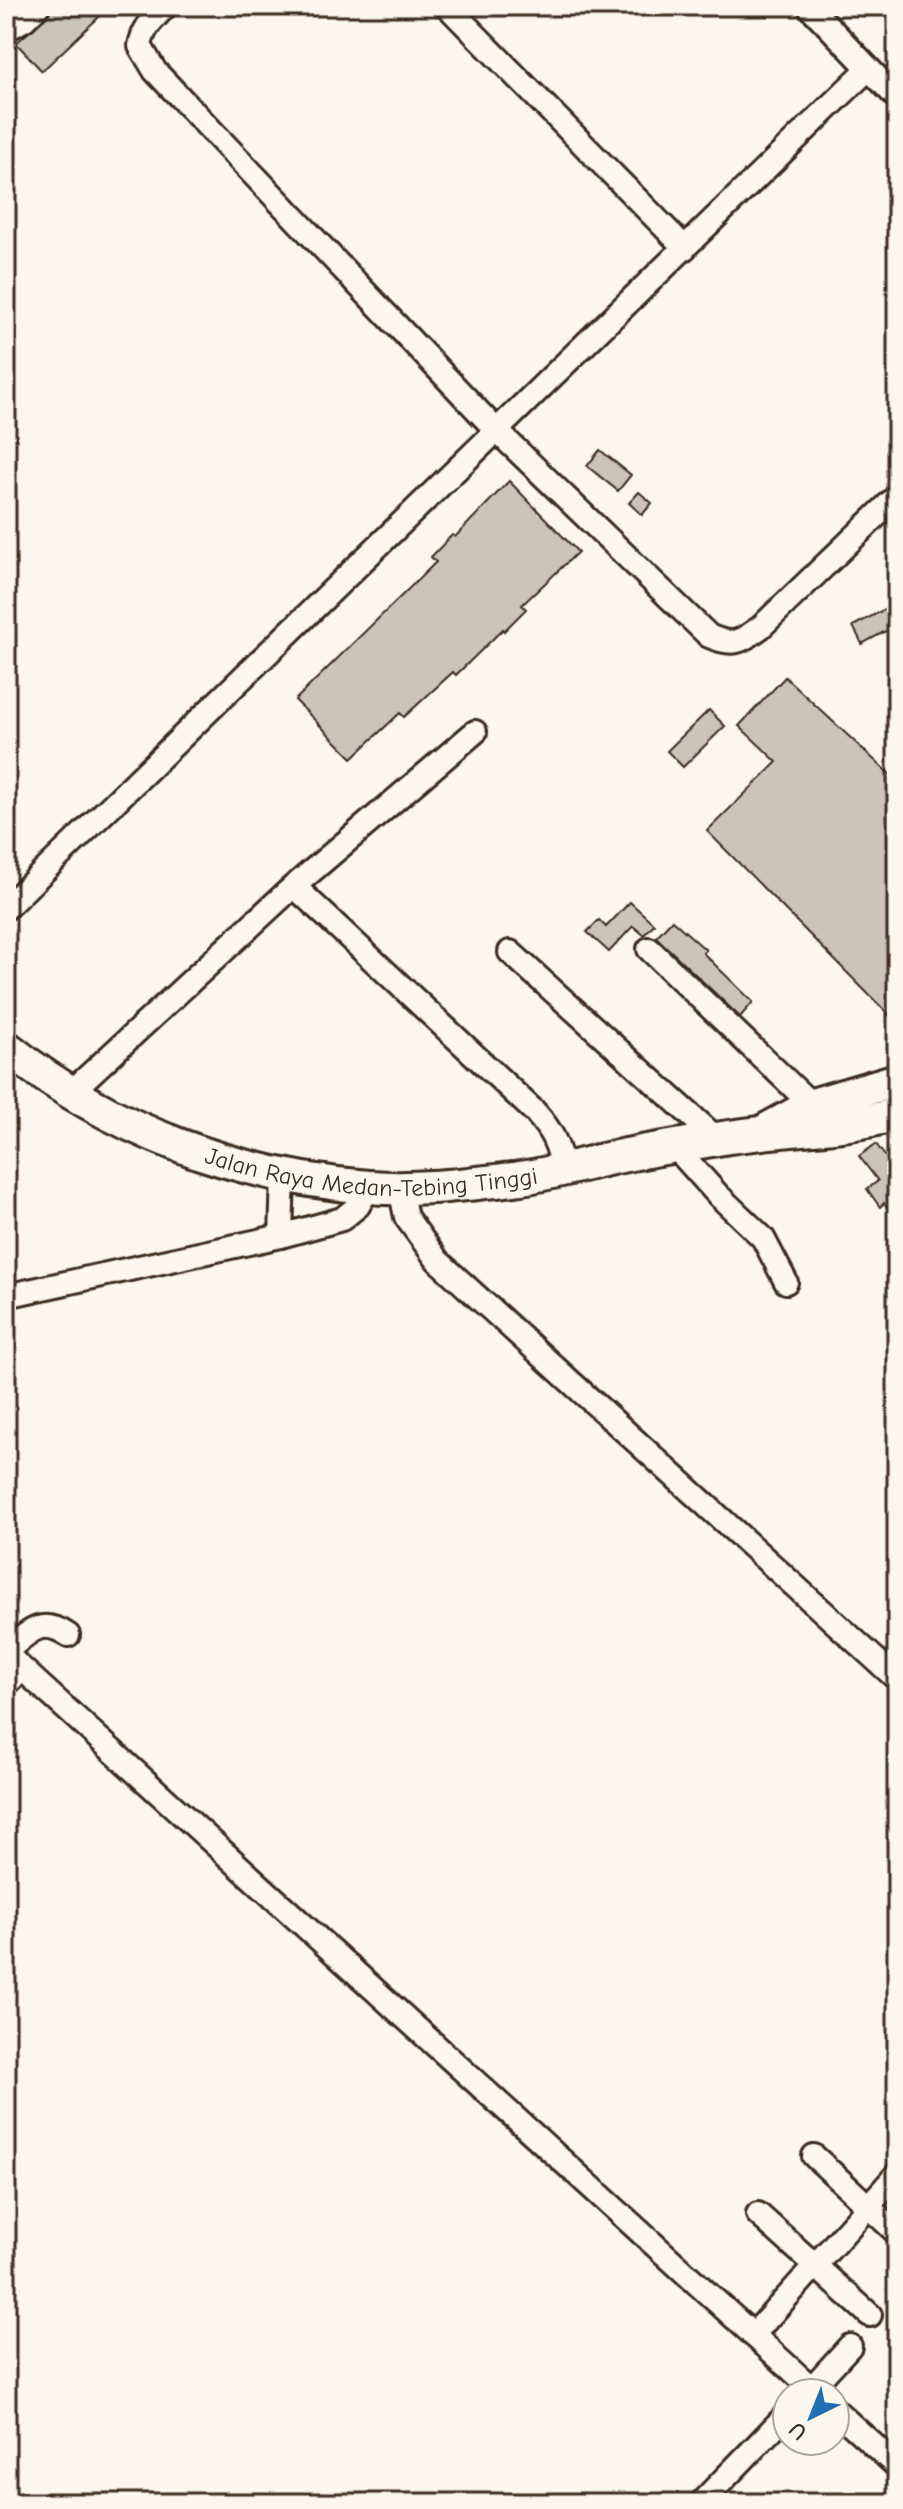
<svg xmlns="http://www.w3.org/2000/svg" width="903" height="2509" font-family="'Comic Neue',sans-serif">
<style>
.building{fill:#ccc4b9;stroke:#3b2a1e;stroke-width:2}
.lines{fill:none;stroke-linecap:round;stroke-linejoin:round}
.minor-casing{stroke:#3b2a1e;stroke-width:28}
.highway-casing{stroke:#3b2a1e;stroke-width:38}
.minor{stroke:#fbf7ec;stroke-width:22}
.highway{stroke:#fbf7ec;stroke-width:32}
.labels{text-anchor:middle;stroke-width:6;stroke-linejoin:round;paint-order:stroke}
.street-label{font-size:24px;fill:#3b2a1e;stroke:#fbf7ec}
</style>
<rect width="100%" height="100%" fill="#fbf7ec"/>
<filter id="ink" filterUnits="userSpaceOnUse"><feTurbulence type="fractalNoise" baseFrequency=".0125" numOctaves="2"/><feDisplacementMap in="SourceGraphic" scale="16" xChannelSelector="R" yChannelSelector="G"/><feConvolveMatrix kernelMatrix="1 2 1 2 8 2 1 2 1" color-interpolation-filters="sRGB"/></filter>
<g filter="url(#ink)">
<g class="building">
<path d="M52,6H89L100,16L42,71L16,43L48,16Z"/>
<path d="M600,450L631,475L618,491L587,466Z"/>
<path d="M509,481L578,552L522,605L526,609L504,631L503,629L456,675L453,672L404,717L400,713L352,758L295,700L436,562L431,557L452,535L455,537Z"/>
<path d="M639,492L652,503L642,515L629,503Z"/>
<path d="M889,607L897,625L862,644L853,626Z"/>
<path d="M785,677L897,781V1023L707,831L777,762L739,726Z"/>
<path d="M709,710L725,726L683,767L667,751Z"/>
<path d="M630,902L654,924L644,935L633,926L609,952L587,932L599,920L606,927Z"/>
<path d="M672,920L706,950L703,953L753,1002L740,1017L656,937Z"/>
<path d="M876,1144L897,1172V1221L884,1203L880,1207L867,1189L878,1181L859,1156Z"/>
</g>
<g class="lines">
<defs>
<g id="minor">
<path d="M166,6C153,19 143,28 140,46L155,71L497,431L709,636C734,647 740,642 761,627L897,496"/>
<path d="M447,6L685,248"/>
<path d="M809,6L897,98"/>
<path d="M6,30L25,19L38,6"/>
<path d="M294,886L535,1112C551,1130 560,1146 562,1170"/>
<path d="M6,908L868,69"/>
<path d="M649,949L812,1105"/>
<path d="M510,952L717,1139"/>
<path d="M71,1092L286,893L475,732"/>
<path d="M675,1147L718,1195L763,1238L786,1282"/>
<path d="M400,1188L406,1217L438,1261L897,1679"/>
<path d="M281,1236L283,1176"/>
<path d="M6,1296L281,1236L342,1219L358,1206L369,1187"/>
<path d="M6,1652C28,1633 40,1616 68,1635"/>
<path d="M6,1654L817,2393"/>
<path d="M6,1684L22,1670"/>
<path d="M814,2156L897,2233"/>
<path d="M758,2214L870,2315"/>
<path d="M753,2335L897,2174"/>
<path d="M807,2393L850,2346"/>
<path d="M835,2410L897,2466"/>
<path d="M701,2503L787,2414"/>
</g>
<g id="highway">
<path id="s1" d="M6,1047C110,1130 237,1177 369,1187C417,1191 467,1184 514,1179C545,1175 574,1167 603,1160C641,1151 679,1146 717,1139C777,1128 838,1131 897,1114"/>
<path d="M768,1129L812,1105L897,1080"/>
</g>
</defs>
<use href="#minor" class="minor-casing"/>
<use href="#highway" class="highway-casing"/>
<use href="#minor" class="minor"/>
<use href="#highway" class="highway"/>
</g>
</g>
<g class="labels">
<g class="street-label">
<text dy="8" stroke="none"><textPath href="#s1" startOffset="396">Jalan Raya Medan-Tebing Tinggi</textPath></text>
</g>
</g>
<rect width="903" height="2509" fill="none" stroke="#fbf7ec" stroke-width="32"/>
<rect x="16" y="16" width="871" height="2477" fill="none" stroke="#3b2a1e" stroke-width="3" filter="url(#ink)"/>
<g transform="translate(811 2417) rotate(223)"><circle r="38" fill="#fbf7ec" stroke="#aea59a" stroke-width="2"/>
<path d="M0-6L14 30L0 20L-14 30Z" fill="#1f6fb2"/>
<text y="-12" font-size="22" font-weight="bold" text-anchor="middle" fill="#3b2a1e">U</text>
</g>
</svg>
